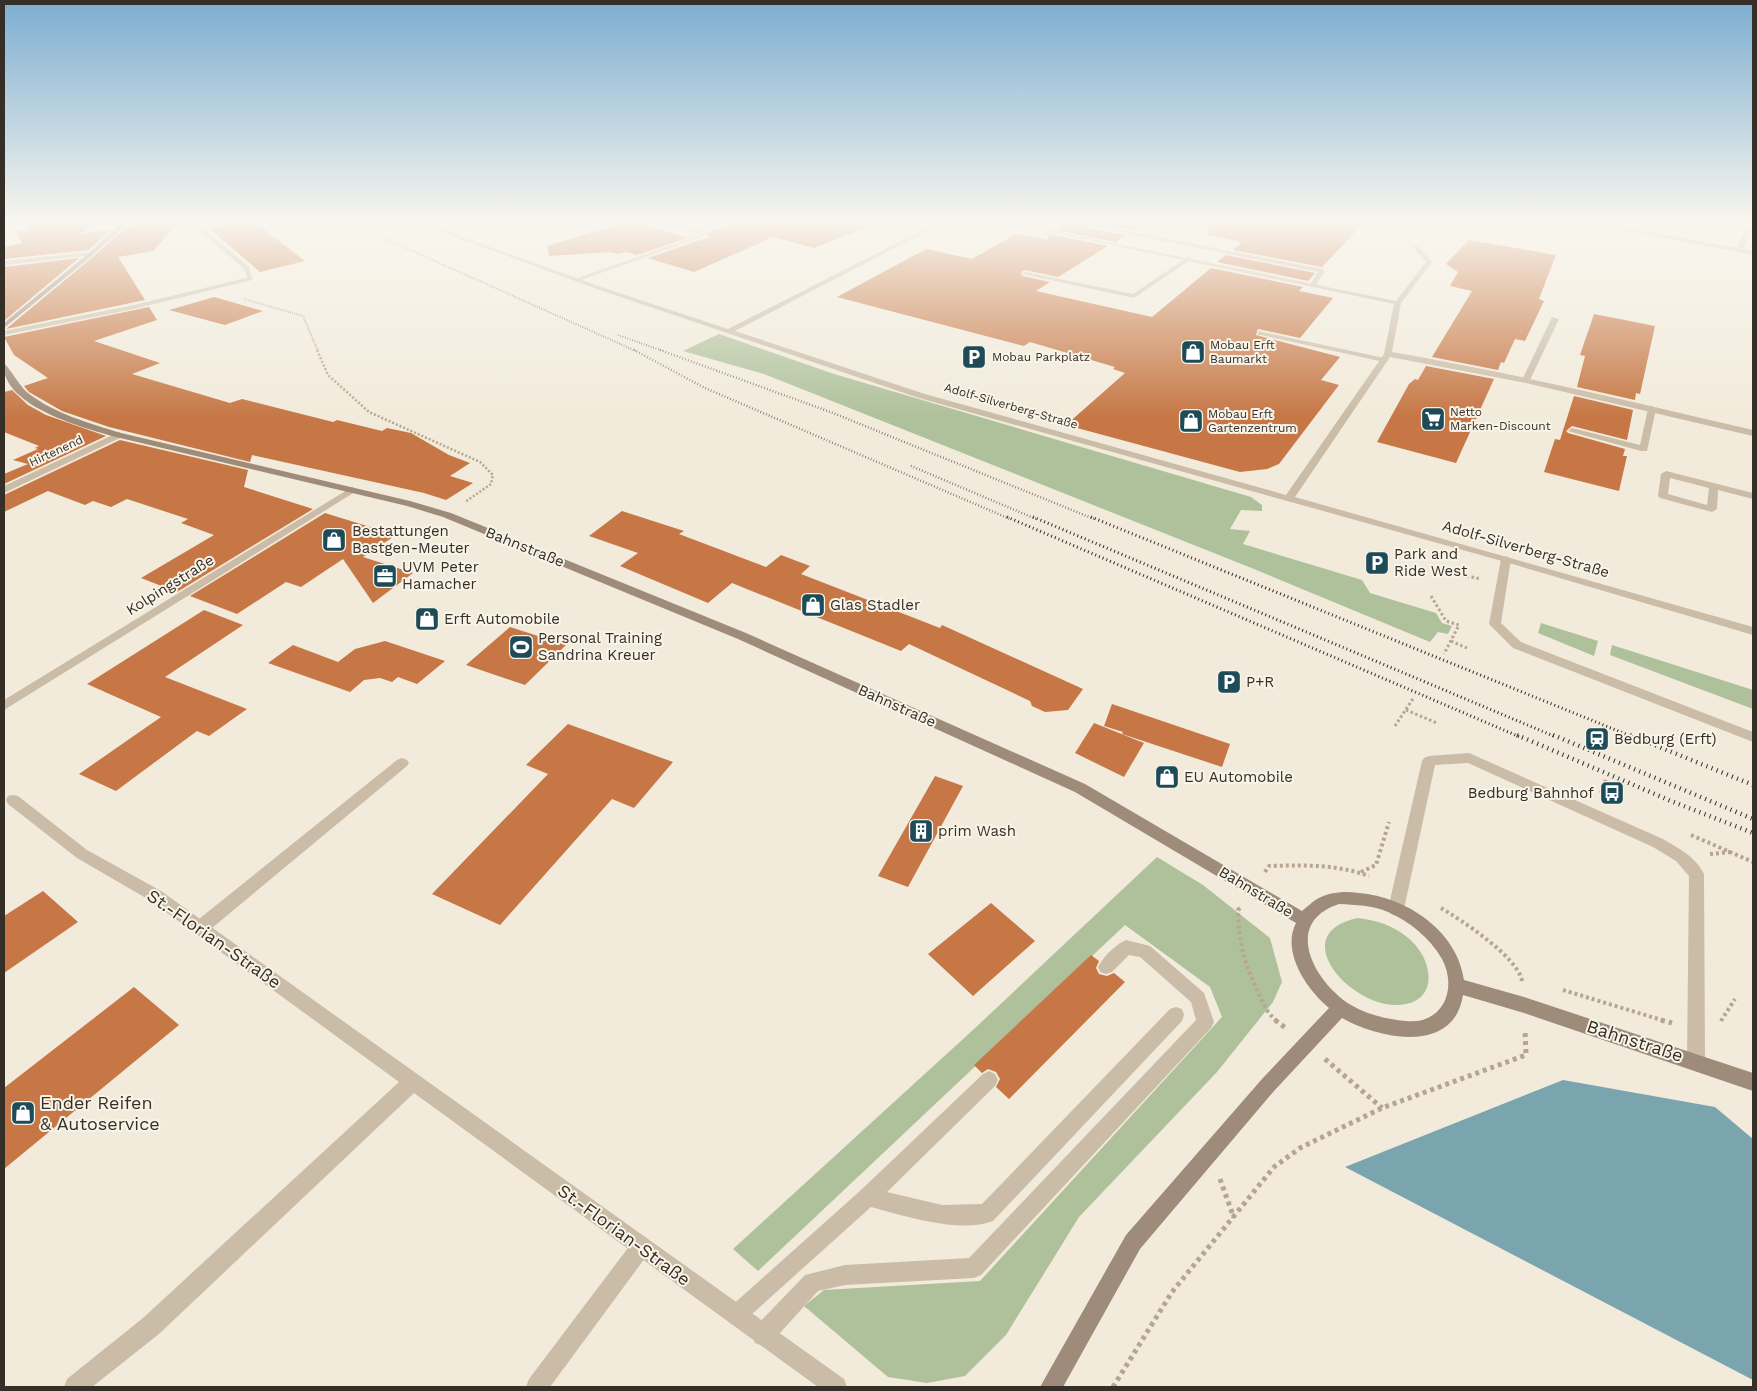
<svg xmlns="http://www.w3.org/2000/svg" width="1757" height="1391" font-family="'Work Sans',sans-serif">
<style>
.green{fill:#afc19b}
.water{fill:#7aa5af}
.building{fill:#c67745}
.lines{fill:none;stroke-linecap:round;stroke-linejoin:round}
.path-far4{stroke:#b6a691;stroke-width:2;stroke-dasharray:1 1;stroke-linecap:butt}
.path-far3{stroke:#b6a691;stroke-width:2.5;stroke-dasharray:2 2;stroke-linecap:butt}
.path-far2{stroke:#b6a691;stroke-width:3;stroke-dasharray:2.5 2.5;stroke-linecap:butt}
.path-far1{stroke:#b6a691;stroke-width:4;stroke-dasharray:3 3;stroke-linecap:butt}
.path{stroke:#b6a691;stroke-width:5;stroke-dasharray:4 4;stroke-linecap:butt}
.lane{fill:#cabca7;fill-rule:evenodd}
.street{fill:#cabca7;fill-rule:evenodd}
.secondary{fill:#9e8b79;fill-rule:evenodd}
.rail-far3{stroke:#362f28;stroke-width:2;stroke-dasharray:0.5 2;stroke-linecap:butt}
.rail-far2{stroke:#362f28;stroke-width:2.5;stroke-dasharray:0.5 2.5;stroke-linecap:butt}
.rail-far1{stroke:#362f28;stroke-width:3;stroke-dasharray:1 3;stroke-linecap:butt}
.rail{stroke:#362f28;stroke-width:4.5;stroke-dasharray:1 4.5;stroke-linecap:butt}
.labels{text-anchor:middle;stroke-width:4;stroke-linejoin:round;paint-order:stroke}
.far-poi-label{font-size:12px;fill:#362f28;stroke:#f9f4e8;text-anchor:start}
.far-street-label{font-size:12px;fill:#362f28;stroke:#f9f4e8}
.poi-label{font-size:15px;fill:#362f28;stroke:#f9f4e8;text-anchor:start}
.street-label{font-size:15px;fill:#362f28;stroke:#f9f4e8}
.near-street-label{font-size:18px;fill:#362f28;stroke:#f9f4e8}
.near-poi-label{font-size:18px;fill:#362f28;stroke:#f9f4e8;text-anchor:start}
</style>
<rect width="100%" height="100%" fill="#f2ebdb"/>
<g class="green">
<path d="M719,334L834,374L1251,497L1262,505V511L1241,510L1230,529L1250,531L1243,544L1362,580L1370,593L1436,613L1442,623L1452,626L1448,634L1438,632L1430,642L1254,569L764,374L683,351Z"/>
<path d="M1541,623L1598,641L1594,656L1538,633Z"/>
<path d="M1612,645L1753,690V709L1610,655Z"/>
<path d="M1157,857L1203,885L1270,938L1282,982L1273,1002L1217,1072L1079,1217L1006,1335L965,1376L927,1383L888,1377L804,1306L824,1290L980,1281L1222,1017L1210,987L1125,925L758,1271L733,1249L974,1029Z"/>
<path d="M1358,918C1376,920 1392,925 1407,937C1434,958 1441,1004 1397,1005C1349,1006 1285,933 1358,918Z"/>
</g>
<path class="water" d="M1563,1080L1715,1107L1753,1139V1380L1345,1167Z"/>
<g class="building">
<path d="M26,223H96L81,234L112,229L89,250L4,259V247L22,243L16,231L29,229Z"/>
<path d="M155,223H178L153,251L118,257L145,300L6,329L94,256L126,227Z"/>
<path d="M236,223H256L305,261L260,272L209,228Z"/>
<path d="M623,223H639L687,238L637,255L626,252L618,254L610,252L549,256L547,246Z"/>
<path d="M734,223H875V224L814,248L773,237L694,272L648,258L709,237L708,232Z"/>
<path d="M1065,223H1085L1089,228L1126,235L1116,242L1056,230Z"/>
<path d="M1095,223H1147L1134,230Z"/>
<path d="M1209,223H1364L1322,267L1233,250L1242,242L1207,235Z"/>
<path d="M1016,234L1048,240V234L1108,246L1058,277L1025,270L1021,272L1022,276L1050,282L1036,291L1152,317L1211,268L1303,287L1299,291L1333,298L1300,338L1258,329L1256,335L1340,357L1321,380L1339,385L1279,464L1267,469L1240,472L1066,425L1125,373L1113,369L1115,367L1030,342L1024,346L837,297L926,249L972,259Z"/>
<path d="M1469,240L1556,255L1539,299L1544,301L1525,341L1515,339L1504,363L1501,362L1498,370L1432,357L1472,291L1450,286L1458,272L1446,264Z"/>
<path d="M1226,255L1315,273L1308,281L1217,262Z"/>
<path d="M79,258L4,321V267Z"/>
<path d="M214,297L263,311L225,325L169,310Z"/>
<path d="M149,307L157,320L94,341L160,363L132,374L230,403L242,399L333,422L337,420L382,431L387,428L411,433L449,455L470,463L450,476L473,483L446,500L424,493L252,455L250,462L109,427L62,411L29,392L24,386L48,378L14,355L4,337Z"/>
<path d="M1594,314L1655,326L1640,394L1636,393L1635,400L1577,387L1585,356L1580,355Z"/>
<path d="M1426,366L1494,379L1456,463L1377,442L1409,384L1415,379L1418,380Z"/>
<path d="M12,390L28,405L46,415L106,436L4,484V474L28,464L13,460L38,449L35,448L39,446L4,432V392Z"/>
<path d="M1574,396L1633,410L1627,440L1572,426L1566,431L1568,433L1625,449L1623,456H1627L1619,491L1544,472L1555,439L1560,440Z"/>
<path d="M120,440L248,470L244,487L313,509L177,592L141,578L214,535L181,523L188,519L127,499L111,507L93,501L85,505L48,491L4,512V495Z"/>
<path d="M622,511L684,531L679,534L766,567L781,555L810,566L801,574L940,628L942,625L1083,689L1068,710L1045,712L1032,706L1030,701L909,644L901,651L732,583L708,603L620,566L638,553L589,536Z"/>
<path d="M325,513L396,535L363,557L413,573L373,603L343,559L301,587L286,582L237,614L190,596Z"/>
<path d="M204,610L243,625L165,677L247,709L209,736L197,731L116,791L79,774L161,717L87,684Z"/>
<path d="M510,627L566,645L525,685L466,665Z"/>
<path d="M385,641L445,661L417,684L398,677L392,682L380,678L364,680L350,692L268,663L293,645L338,662L355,649Z"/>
<path d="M1112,704L1230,744L1222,767L1122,734L1123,732L1104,726Z"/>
<path d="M1094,723L1144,743L1124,777L1075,753Z"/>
<path d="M568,724L673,762L634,808L612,799L500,925L432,894L548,774L526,765Z"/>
<path d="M935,776L963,786L908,887L878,876Z"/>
<path d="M43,891L78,922L4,973V916Z"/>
<path d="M991,903L1035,941L973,996L928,954Z"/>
<path d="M1091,955L1099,961L1096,968L1099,974L1107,976L1114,973L1125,982L1009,1099L996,1087L1000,1079L996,1072L988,1069L982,1073L974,1065Z"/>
<path d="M134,987L179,1025L4,1169V1088Z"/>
</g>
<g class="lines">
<path class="path-far4" d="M244,299L303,316L318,351"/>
<path class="path-far3" d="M317,350L328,375L369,412L480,462L493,475L491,484L465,502"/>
<g class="path-far2">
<path d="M1447,572L1481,579"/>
<path d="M1431,596L1446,621L1459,625L1444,654"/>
<path d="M1451,641L1467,648"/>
<path d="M1406,710L1437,723"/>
<path d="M1395,726L1414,697"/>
</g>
<g class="path-far1">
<path d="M1601,793L1606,780"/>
<path d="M1691,835L1753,862"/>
<path d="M1710,854L1731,852"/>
<path d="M1265,872L1269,866C1303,865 1336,864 1369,876"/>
<path d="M1361,872L1376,865L1389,822"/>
<path d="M1240,908L1238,910C1239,944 1244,962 1258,992C1263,1004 1267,1013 1277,1021"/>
<path d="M1441,908C1461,920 1518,957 1522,981"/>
<path d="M1563,990L1665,1021"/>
<path d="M1721,1021L1735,999"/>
</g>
<g class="path">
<path d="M1275,1020L1287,1029"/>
<path d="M1661,1020L1672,1023"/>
<path d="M1325,1059L1382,1108"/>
<path d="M1220,1179L1234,1218"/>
<path d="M1113,1387L1172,1292L1274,1167L1300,1148L1382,1108L1526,1055L1525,1029"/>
</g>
<g class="lane">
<path d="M10,223H16L17,229H13Z"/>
<path d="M191,223H197L249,267L252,280H248L244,269Z"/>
<path d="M670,223H678L706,232L708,235L578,281L573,280L702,234Z"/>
<path d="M1057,223H1063L1051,231H1047V229Z"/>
<path d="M1087,223L1322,269L1325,271L1315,286L1313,287L1310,285L1318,272L1089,226Z"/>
<path d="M91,252L93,253V255L4,265V261Z"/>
<path d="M1188,257L1191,259L1190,260L1134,298L1022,274L1025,272L1133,294Z"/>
<path d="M1552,317L1559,319L1530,380L1523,382L1522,380Z"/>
<path d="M1258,331L1384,358L1388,360L1384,362L1261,335H1258Z"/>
<path d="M1652,406L1656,409L1647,451H1641L1568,431L1572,428L1640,445L1648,409Z"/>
<path d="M1506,556L1511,559L1501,623L1521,642L1753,732V742L1513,648L1489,624L1501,559Z"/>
<path d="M1469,753L1663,839C1678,848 1696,857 1704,874L1705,1061L1702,1067L1696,1069L1690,1067L1687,1061L1689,876L1676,861L1653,847L1468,763L1435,765L1404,909L1401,914L1396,916L1391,914L1388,909L1422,761L1424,758L1429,756Z"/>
<path d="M402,758L407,760L409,763L407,766L206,933L200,935L194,933L192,928L194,923L397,760Z"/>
<path d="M1126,940L1150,946L1204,993L1214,1022L1211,1028L981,1275L974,1278L845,1285L818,1291L771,1343L763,1346L755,1343L752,1335L755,1327L805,1275L845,1265L969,1258L1196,1020L1191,1002L1140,957L1129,955L1112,972L1106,974L1100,972L1098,967C1103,957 1116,944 1126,940Z"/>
<path d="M1176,1007L1182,1009L1184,1015L1182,1021L993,1221C961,1234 904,1216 871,1207L743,1322L736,1326L729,1322L725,1315L729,1308L861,1190L983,1074L989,1071L995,1074L998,1080L995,1086L887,1192L942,1205L982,1204L1170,1009Z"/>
<path d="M641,1237L648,1240L651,1247L648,1254L550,1387H526L529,1379L634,1240Z"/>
</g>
<g class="street">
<path d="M417,223H424L601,287L728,329L936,223H943L735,331L925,394L1286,495L1384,354L1394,304L1006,223H1015L1396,301L1426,262L1413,247L1418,246L1432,262L1401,303L1392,352C1514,373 1633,402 1753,430V436L1526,383L1390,357L1295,497L1753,627V635L1502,561L919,398L597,289Z"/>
<path d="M1588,223H1598L1737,248L1749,223H1753V227L1743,249L1753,251V255Z"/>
<path d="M250,277L253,279L252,280L134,309L4,335V331L134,305Z"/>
<path d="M119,432L123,435L122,437L4,493V486Z"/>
<path d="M1666,471L1753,493V499L1718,490L1717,509L1712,512L1660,498L1658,496L1661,474ZM1670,478L1709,488L1707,505L1668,494Z"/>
<path d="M352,487L357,490L355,492L4,710V700Z"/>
<path d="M13,795L18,796L87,850L161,891L844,1379L847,1387H818L414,1093L159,1334L92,1387H64L67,1379L143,1318L399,1082L151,901L77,858L8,804L6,800L8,796Z"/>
</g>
<g class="secondary">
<path d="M122,223H128L93,255L4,328V323L89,253Z"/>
<path d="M4,364C9,366 19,386 28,393C55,414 89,423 121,433L410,501L451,513L746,633L1085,784L1302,911C1307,907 1312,902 1317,899C1330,892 1344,891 1359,893C1406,897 1457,930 1464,980L1524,997L1753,1073V1091L1524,1013L1463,995C1454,1055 1379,1039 1342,1018L1274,1091L1140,1249L1063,1387H1040L1126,1235L1262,1079L1329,1008C1307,990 1281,952 1296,923L1075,792L738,639L443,517L407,506L116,437C84,428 1,406 4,364ZM1339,904C1355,905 1373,905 1388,912C1409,921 1430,938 1442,959C1458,989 1443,1025 1406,1021C1386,1019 1368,1015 1351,1005C1315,983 1281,923 1339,904Z"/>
</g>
<g class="rail-far3">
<path d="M350,223L636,351"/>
<path d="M618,335L663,351"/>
</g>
<g class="rail-far2">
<path d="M634,350L705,388L1010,519"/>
<path d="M660,350L833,413L1094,519"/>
<path d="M911,466L1036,519"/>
</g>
<g class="rail-far1">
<path d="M1007,517L1520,737"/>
<path d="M1033,517L1556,737"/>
<path d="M1091,517L1633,737"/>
</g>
<g class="rail">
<path d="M1517,735L1671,801L1753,833"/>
<path d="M1553,735L1753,819"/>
<path d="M1630,735L1753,785"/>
</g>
</g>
<linearGradient id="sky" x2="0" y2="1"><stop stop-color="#7caed1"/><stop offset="0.53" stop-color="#f9f6ef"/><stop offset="1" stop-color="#f9f6ef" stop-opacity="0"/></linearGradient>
<rect width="1757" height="417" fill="url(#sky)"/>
<defs>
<symbol id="shop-square" viewBox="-11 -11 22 22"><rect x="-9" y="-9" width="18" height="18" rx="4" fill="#1d4b58" stroke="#f9f4e8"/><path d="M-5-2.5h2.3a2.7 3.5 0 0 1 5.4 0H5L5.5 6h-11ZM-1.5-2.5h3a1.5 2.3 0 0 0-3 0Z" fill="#fff"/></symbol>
<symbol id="parking-square" viewBox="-11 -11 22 22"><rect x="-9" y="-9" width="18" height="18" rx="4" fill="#1d4b58" stroke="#f9f4e8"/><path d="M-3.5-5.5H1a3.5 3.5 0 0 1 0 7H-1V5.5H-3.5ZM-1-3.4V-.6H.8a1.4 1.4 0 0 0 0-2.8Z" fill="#fff"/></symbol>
<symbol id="supermarket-square" viewBox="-11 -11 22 22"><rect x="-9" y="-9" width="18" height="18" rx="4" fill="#1d4b58" stroke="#f9f4e8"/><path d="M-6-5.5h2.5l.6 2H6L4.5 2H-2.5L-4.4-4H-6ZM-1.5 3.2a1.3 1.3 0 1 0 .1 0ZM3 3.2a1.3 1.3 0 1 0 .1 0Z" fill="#fff"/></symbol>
<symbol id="office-square" viewBox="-11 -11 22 22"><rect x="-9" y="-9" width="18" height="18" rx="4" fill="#1d4b58" stroke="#f9f4e8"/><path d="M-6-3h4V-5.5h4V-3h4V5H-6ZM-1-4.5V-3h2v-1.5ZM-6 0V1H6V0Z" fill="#fff"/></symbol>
<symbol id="stadium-square" viewBox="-11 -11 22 22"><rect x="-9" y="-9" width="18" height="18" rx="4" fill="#1d4b58" stroke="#f9f4e8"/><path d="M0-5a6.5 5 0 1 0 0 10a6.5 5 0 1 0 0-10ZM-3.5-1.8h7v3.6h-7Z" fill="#fff"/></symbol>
<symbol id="station-square" viewBox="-11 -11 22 22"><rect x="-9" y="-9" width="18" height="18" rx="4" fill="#1d4b58" stroke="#f9f4e8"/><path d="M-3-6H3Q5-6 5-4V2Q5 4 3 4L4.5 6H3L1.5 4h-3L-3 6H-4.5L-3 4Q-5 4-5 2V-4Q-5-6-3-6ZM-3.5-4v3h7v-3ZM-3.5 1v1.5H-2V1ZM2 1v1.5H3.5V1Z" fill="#fff"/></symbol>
<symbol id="bus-square" viewBox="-11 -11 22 22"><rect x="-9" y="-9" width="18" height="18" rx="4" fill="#1d4b58" stroke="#f9f4e8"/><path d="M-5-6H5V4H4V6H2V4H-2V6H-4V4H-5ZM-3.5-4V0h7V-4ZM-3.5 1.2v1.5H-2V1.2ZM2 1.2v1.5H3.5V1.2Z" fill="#fff"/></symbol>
<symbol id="building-square" viewBox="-11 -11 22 22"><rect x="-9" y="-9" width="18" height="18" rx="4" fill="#1d4b58" stroke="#f9f4e8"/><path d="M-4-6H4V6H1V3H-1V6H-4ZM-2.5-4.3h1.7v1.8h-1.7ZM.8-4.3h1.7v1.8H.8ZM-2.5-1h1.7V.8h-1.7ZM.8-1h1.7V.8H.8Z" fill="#fff"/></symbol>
</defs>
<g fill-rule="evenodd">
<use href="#shop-square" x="1179" y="338" width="28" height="28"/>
<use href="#parking-square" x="960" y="343" width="28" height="28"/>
<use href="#supermarket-square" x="1419" y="405" width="28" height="28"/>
<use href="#shop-square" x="1177" y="407" width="28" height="28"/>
<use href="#shop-square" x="320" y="526" width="28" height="28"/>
<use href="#parking-square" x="1363" y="549" width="28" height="28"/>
<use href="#office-square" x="371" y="562" width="28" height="28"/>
<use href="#shop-square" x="799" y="591" width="28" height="28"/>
<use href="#shop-square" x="413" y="605" width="28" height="28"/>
<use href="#stadium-square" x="507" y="633" width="28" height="28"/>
<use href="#parking-square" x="1215" y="668" width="28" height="28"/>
<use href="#station-square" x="1583" y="725" width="28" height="28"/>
<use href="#shop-square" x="1153" y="763" width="28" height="28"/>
<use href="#bus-square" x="1598" y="779" width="28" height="28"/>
<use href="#building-square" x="907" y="817" width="28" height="28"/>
<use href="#shop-square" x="9" y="1099" width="28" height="28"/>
</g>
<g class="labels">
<g class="far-poi-label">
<text x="1210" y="349">Mobau Erft<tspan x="1210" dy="14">Baumarkt</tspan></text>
<text x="992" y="361">Mobau Parkplatz</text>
<text x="1450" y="416">Netto<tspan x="1450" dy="14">Marken-Discount</tspan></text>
<text x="1208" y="418">Mobau Erft<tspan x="1208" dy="14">Gartenzentrum</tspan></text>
</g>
<g class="far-street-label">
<text transform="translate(1011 406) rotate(16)" y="4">Adolf-Silverberg-Straße</text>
<text transform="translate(56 451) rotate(-25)" y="4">Hirtenend</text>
</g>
<g class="poi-label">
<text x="352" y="536">Bestattungen<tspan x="352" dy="17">Bastgen-Meuter</tspan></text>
<text x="1394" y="559">Park and<tspan x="1394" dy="17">Ride West</tspan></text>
<text x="402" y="572">UVM Peter<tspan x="402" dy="17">Hamacher</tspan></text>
<text x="830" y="610">Glas Stadler</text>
<text x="444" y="624">Erft Automobile</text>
<text x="538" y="643">Personal Training<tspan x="538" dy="17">Sandrina Kreuer</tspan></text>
<text x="1246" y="687">P+R</text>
<text x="1614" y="744">Bedburg (Erft)</text>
<text x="1184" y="782">EU Automobile</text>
<text x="1594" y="798" text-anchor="end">Bedburg Bahnhof</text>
<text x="938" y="836">prim Wash</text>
</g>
<g class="street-label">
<text transform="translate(525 547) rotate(22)" y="5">Bahnstraße</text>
<text transform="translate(1526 549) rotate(16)" y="5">Adolf-Silverberg-Straße</text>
<text transform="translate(170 585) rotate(-32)" y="5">Kolpingstraße</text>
<text transform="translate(897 706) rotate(24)" y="5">Bahnstraße</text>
<text transform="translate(1256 892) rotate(31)" y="5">Bahnstraße</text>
</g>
<g class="near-street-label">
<text transform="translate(214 939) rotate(35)" y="6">St.-Florian-Straße</text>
<text transform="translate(1635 1041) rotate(18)" y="6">Bahnstraße</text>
<text transform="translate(624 1235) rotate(36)" y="6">St.-Florian-Straße</text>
</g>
<g class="near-poi-label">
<text x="40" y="1109">Ender Reifen<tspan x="40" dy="21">&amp; Autoservice</tspan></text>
</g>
</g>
<rect width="1757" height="1391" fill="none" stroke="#362f28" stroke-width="10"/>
</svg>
